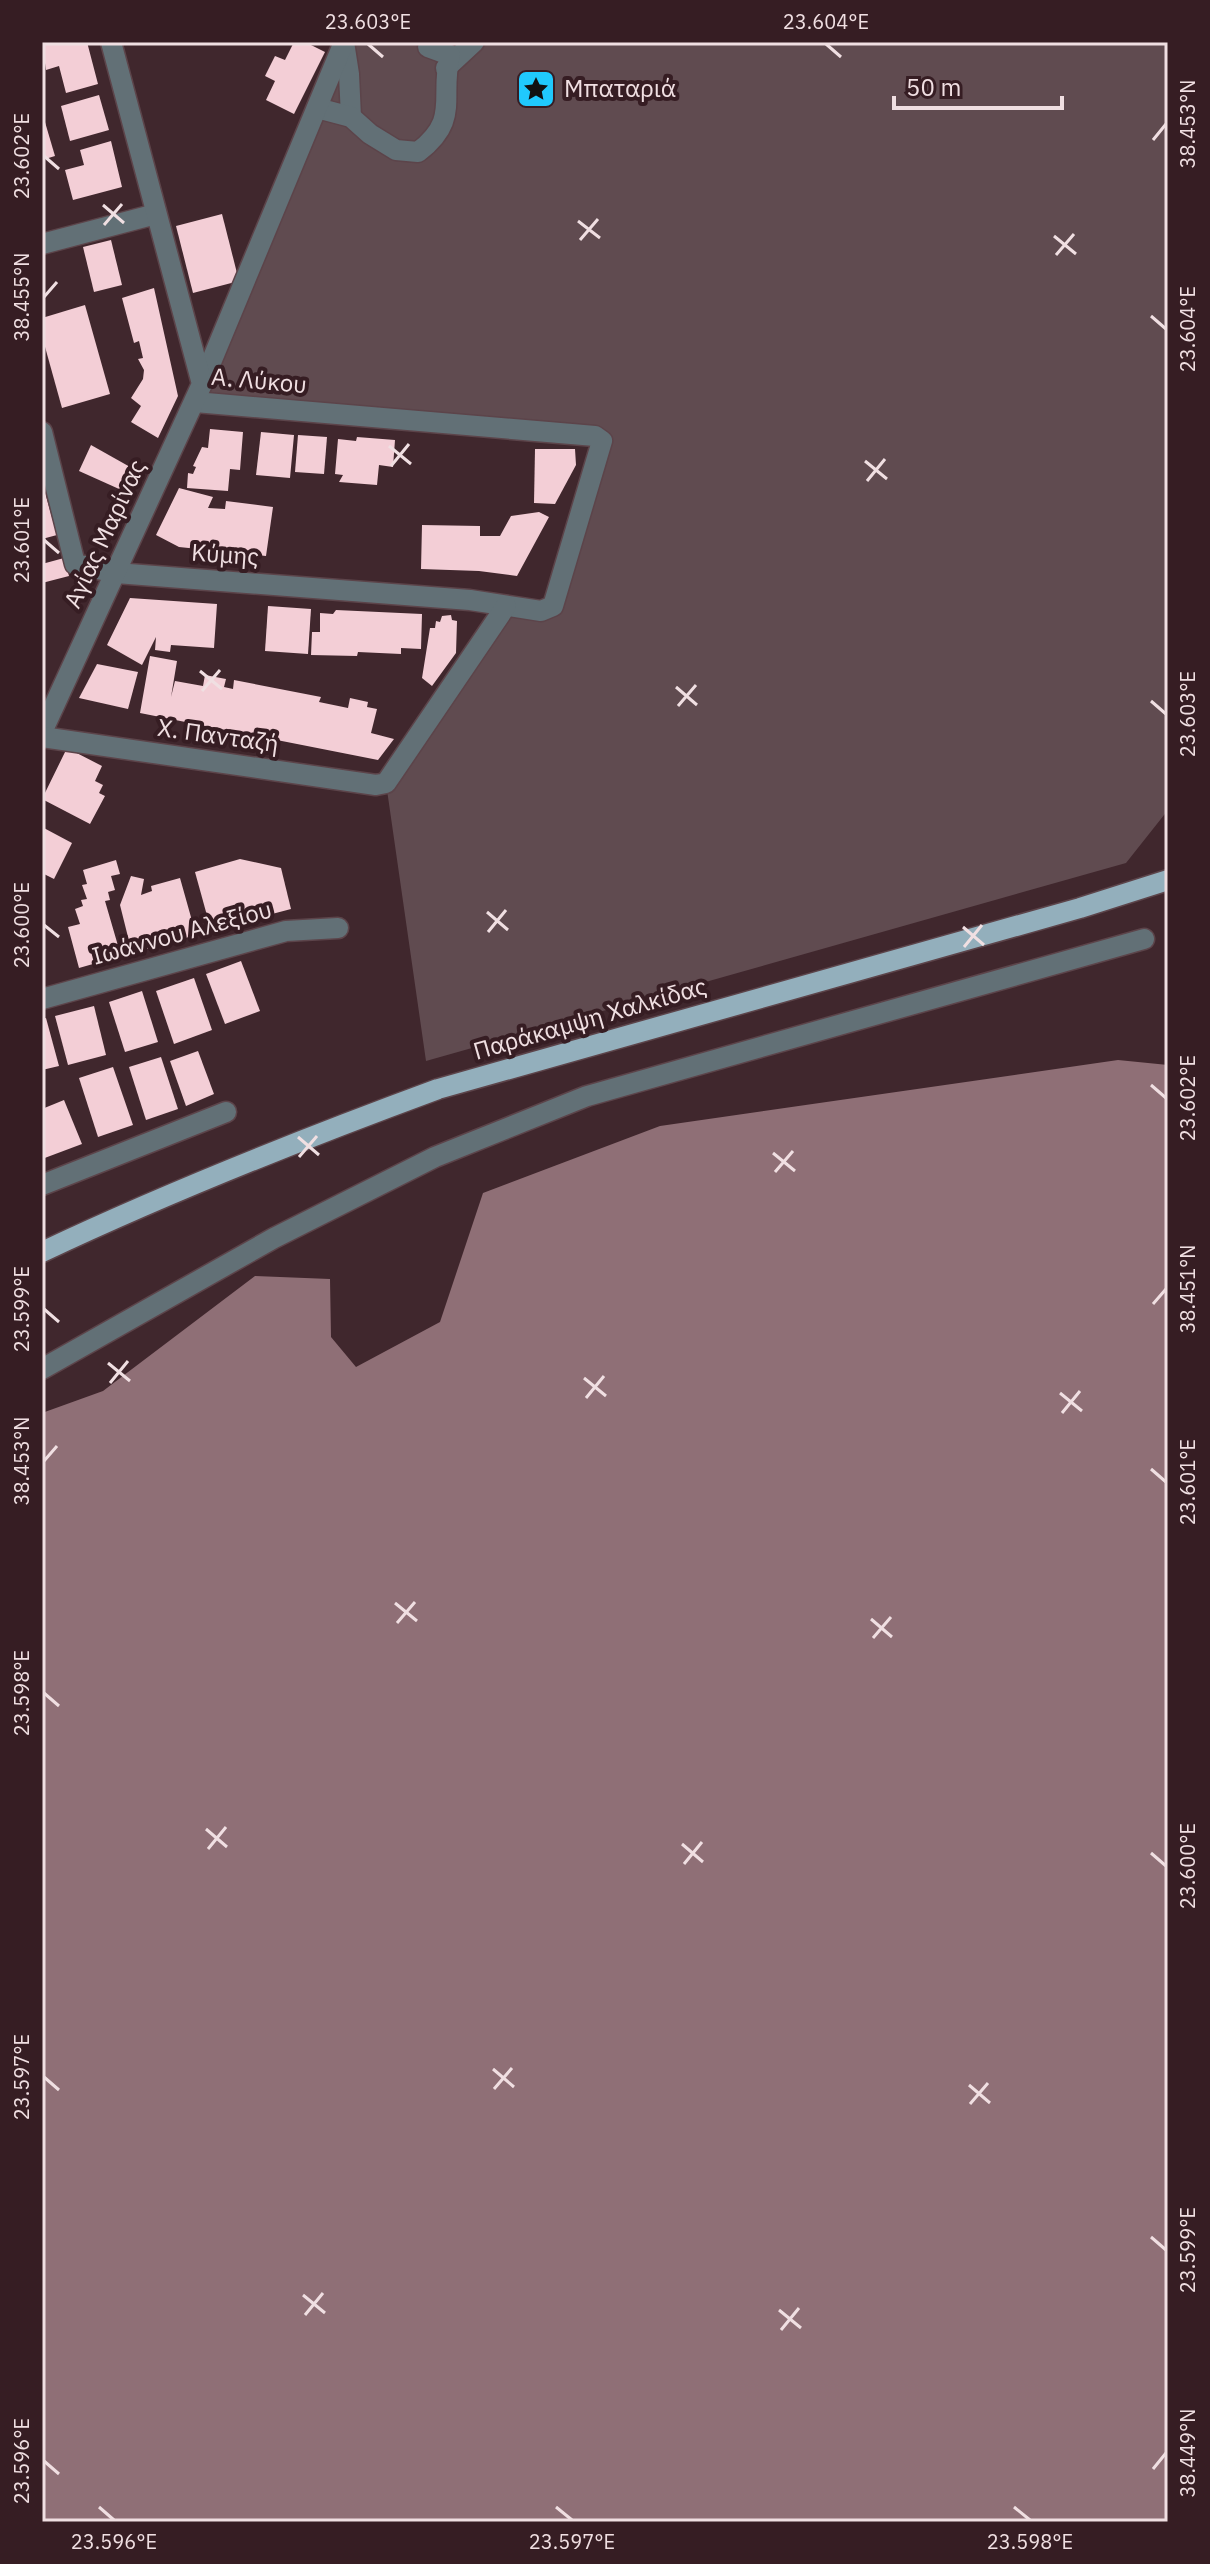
<svg xmlns="http://www.w3.org/2000/svg" width="1210" height="2564" font-family="'IBM Plex Sans',sans-serif">
<style>
.green{fill:#604b50}
.water{fill:#8f6f76}
.building{fill:#f3ced6}
.lines{fill:none;stroke-linecap:round;stroke-linejoin:round}
.minor-casing{stroke:#5c444a;stroke-width:23}
.major-casing{stroke:#5c444a;stroke-width:23}
.minor{stroke:#627076;stroke-width:20}
.major{stroke:#93afbc;stroke-width:20}
.ticks{fill:none;stroke:#f0dfe2;stroke-width:3}
.labels{text-anchor:middle;stroke-width:8;stroke-linejoin:round;paint-order:stroke}
.poi-label{font-size:24px;fill:#f0dfe2;stroke:#361d23;text-anchor:start}
.street-label{font-size:24px;fill:#f0dfe2;stroke:#361d23}
.neatline{fill:none;stroke:#f0dfe2;stroke-width:3}
.ticks-label{font-size:20px;text-anchor:middle;fill:#f0dfe2}
</style>
<rect width="100%" height="100%" fill="#40272d"/>
<path class="green" d="M344,42H1168V810L1126,863L426,1061L386,783L506,606L540,611L602,441L195,402Z"/>
<path class="water" d="M1118,1060L1168,1065V2522H42V1413L103,1391L255,1276L330,1279L331,1337L356,1367L440,1322L483,1193L660,1126Z"/>
<g class="building">
<path d="M42,42H87L98,84L66,93L59,66L46,70Z"/>
<path d="M294,42H305L325,52L294,114L266,100L275,81L265,76L275,56L285,60Z"/>
<path d="M99,95L109,130L70,141L61,106Z"/>
<path d="M42,112L55,156L42,160Z"/>
<path d="M111,141L122,187L73,200L65,170L84,165L80,150Z"/>
<path d="M222,214L239,281L193,293L176,226Z"/>
<path d="M111,240L122,285L94,292L83,247Z"/>
<path d="M154,288L178,396L158,438L131,422L141,406L131,398L143,379L144,370L138,359L143,358L139,341L134,343L122,298Z"/>
<path d="M85,305L110,394L62,408L42,336V318Z"/>
<path d="M210,429L243,432L240,470L230,469L228,491L187,488L188,473L193,474L196,467L193,466L202,447L208,448Z"/>
<path d="M261,432L294,435L290,478L256,475Z"/>
<path d="M298,435L327,437L324,474L295,472Z"/>
<path d="M357,437L395,440L393,467L379,465L377,485L339,482L343,475L335,474L338,439L356,441Z"/>
<path d="M91,445L139,472L128,493L79,471Z"/>
<path d="M535,449H575L576,465L555,504L534,503Z"/>
<path d="M42,482L57,535L42,539Z"/>
<path d="M179,488L213,497L208,508L225,509L226,501L273,507L266,556L179,547L156,535Z"/>
<path d="M539,512L549,517L517,576L479,571L421,569L422,525L480,526V536H500L511,516Z"/>
<path d="M64,558L69,576L42,583V564Z"/>
<path d="M130,598L217,604L214,648L171,645L170,652L155,650L156,637L142,665L107,645Z"/>
<path d="M268,606L311,609L308,654L265,651Z"/>
<path d="M336,610L422,614L421,649L401,648V654L358,652L357,656L311,655L312,632H320V613L333,614Z"/>
<path d="M451,615L452,620L457,621L456,653L432,686L422,678L430,628H435L436,621L440,622L442,616Z"/>
<path d="M150,656L177,661L171,697L175,681L203,686L205,675L226,679L224,687L233,689L234,680L321,697L319,702L348,708L350,698L368,702L367,707L377,709L371,733L394,739L378,760L140,713Z"/>
<path d="M97,664L138,672L128,709L79,698Z"/>
<path d="M67,748L102,766L95,781L103,785L99,793L105,796L90,824L42,799Z"/>
<path d="M42,827L72,843L54,879L42,873Z"/>
<path d="M240,859L281,868L291,909L211,930L195,872Z"/>
<path d="M116,860L120,874L111,876L115,890L108,892L110,900L105,901L121,956L79,968L68,927L80,924L75,909L83,906L81,900L87,899L82,885L87,884L83,870Z"/>
<path d="M131,876L144,879L141,895L152,891L151,886L180,878L196,935L132,953L120,905Z"/>
<path d="M241,961L260,1011L225,1024L206,974Z"/>
<path d="M194,978L212,1030L174,1044L156,991Z"/>
<path d="M142,991L158,1042L125,1052L109,1002Z"/>
<path d="M94,1006L106,1055L68,1065L55,1016Z"/>
<path d="M46,1018L59,1066L42,1070V1019Z"/>
<path d="M198,1051L214,1094L186,1106L170,1061Z"/>
<path d="M161,1057L178,1109L146,1120L129,1067Z"/>
<path d="M113,1067L133,1125L98,1137L79,1078Z"/>
<path d="M64,1100L82,1144L42,1159V1109Z"/>
</g>
<g class="lines">
<defs>
<g id="minor">
<path d="M344,42L349,74L351,117"/>
<path d="M446,68L474,42"/>
<path d="M317,108L351,117L370,134L396,150L418,152C461,119 439,98 450,55L428,47"/>
<path d="M42,244L156,214"/>
<path d="M202,384L344,42"/>
<path d="M42,432L75,564L116,573L470,600L541,611L553,606L602,441L595,436L195,402"/>
<path d="M42,732L202,384L111,42"/>
<path d="M42,737L376,785L386,783L506,606"/>
<path d="M42,999L286,931L338,928"/>
<path d="M42,1185L226,1112"/>
<path d="M42,1369L274,1238L435,1157L587,1096L1144,939"/>
</g>
<path id="major" d="M42,1252C171,1191 305,1138 438,1089L1080,908L1168,880"/>
</defs>
<use href="#minor" class="minor-casing"/>
<use href="#major" class="major-casing"/>
<use href="#minor" class="minor"/>
<use href="#major" class="major"/>
</g>
<path class="ticks" d="M368,44L383,57M826,44L841,57M1153,140L1166,124M44,156L59,169M103,205L124,223M578,221L600,238M104,225L122,204M1054,236L1076,254M580,240L598,219M1056,255L1074,234M44,297L57,282M1151,316L1166,329M389,446L411,464M865,461L887,479M391,466L409,444M867,481L885,459M44,540L59,553M200,671L222,689M676,687L697,705M202,691L220,670M1151,701L1166,714M678,706L696,685M487,912L508,930M44,925L59,937M963,927L984,945M488,932L506,910M964,947L982,925M1151,1085L1166,1098M298,1137L319,1155M773,1153L795,1171M299,1157L317,1136M775,1172L793,1151M1153,1304L1166,1289M44,1309L59,1322M108,1363L130,1381M584,1378L606,1396M110,1383L128,1361M1060,1393L1082,1411M586,1398L604,1376M1062,1413L1080,1391M44,1461L57,1446M1151,1469L1166,1482M395,1603L417,1621M871,1619L892,1637M397,1623L415,1602M873,1638L891,1617M44,1693L59,1706M206,1829L227,1847M682,1844L703,1862M208,1849L226,1827M1151,1853L1166,1866M684,1864L702,1842M493,2069L514,2087M44,2077L59,2090M969,2085L990,2103M494,2089L512,2068M970,2104L988,2083M1151,2237L1166,2250M303,2295L325,2313M779,2310L801,2328M305,2315L323,2293M781,2330L799,2308M44,2461L59,2474M1153,2469L1166,2453M99,2507L114,2520M556,2507L572,2520M1014,2507L1030,2520"/>
<defs>
<symbol id="sight-square" viewBox="-11 -11 22 22"><rect x="-9" y="-9" width="18" height="18" rx="4" fill="#20c9fd" stroke="#361d23"/><path d="M0-6L1.8-2.2L6-1.7L2.9 1.2L3.7 5.4L0 3.3L-3.7 5.4L-2.9 1.2L-6-1.7L-1.8-2.2Z" fill="#111"/></symbol>
</defs>
<g fill-rule="evenodd">
<use href="#sight-square" x="514" y="67" width="44" height="44"/>
</g>
<g class="labels">
<g class="poi-label">
<text x="564" y="97">Μπαταριά</text>
</g>
<g class="street-label">
<text transform="translate(259 381) rotate(5)" y="8">Α. Λύκου</text>
<text transform="translate(105 534) rotate(-65)" y="8">Αγίας Μαρίνας</text>
<text transform="translate(225 555) rotate(4)" y="8">Κύμης</text>
<text transform="translate(218 736) rotate(8)" y="8">Χ. Πανταζή</text>
<text transform="translate(182 933) rotate(-15)" y="8">Ιωάννου Αλεξίου</text>
<text transform="translate(590 1019) rotate(-16)" y="8">Παράκαμψη Χαλκίδας</text>
</g>
</g>
<rect width="1210" height="2564" fill="none" stroke="#361d23" stroke-width="88"/>
<path d="M894 96v12h168v-12" fill="none" stroke="#f0dfe2" stroke-width="4"/>
<text x="906" y="96" font-size="24" fill="#f0dfe2" stroke="#361d23" stroke-width="6" paint-order="stroke">50 m</text>
<rect x="44" y="44" width="1122" height="2476" class="neatline"/>
<g class="ticks-label">
<text x="368" y="29">23.603°E</text>
<text x="826" y="29">23.604°E</text>
<text transform="translate(1188 124) rotate(-90)" y="7">38.453°N</text>
<text transform="translate(22 156) rotate(-90)" y="7">23.602°E</text>
<text transform="translate(22 297) rotate(-90)" y="7">38.455°N</text>
<text transform="translate(1188 329) rotate(-90)" y="7">23.604°E</text>
<text transform="translate(22 540) rotate(-90)" y="7">23.601°E</text>
<text transform="translate(1188 714) rotate(-90)" y="7">23.603°E</text>
<text transform="translate(22 925) rotate(-90)" y="7">23.600°E</text>
<text transform="translate(1188 1098) rotate(-90)" y="7">23.602°E</text>
<text transform="translate(1188 1289) rotate(-90)" y="7">38.451°N</text>
<text transform="translate(22 1309) rotate(-90)" y="7">23.599°E</text>
<text transform="translate(22 1461) rotate(-90)" y="7">38.453°N</text>
<text transform="translate(1188 1482) rotate(-90)" y="7">23.601°E</text>
<text transform="translate(22 1693) rotate(-90)" y="7">23.598°E</text>
<text transform="translate(1188 1866) rotate(-90)" y="7">23.600°E</text>
<text transform="translate(22 2077) rotate(-90)" y="7">23.597°E</text>
<text transform="translate(1188 2250) rotate(-90)" y="7">23.599°E</text>
<text transform="translate(1188 2453) rotate(-90)" y="7">38.449°N</text>
<text transform="translate(22 2461) rotate(-90)" y="7">23.596°E</text>
<text x="114" y="2549">23.596°E</text>
<text x="572" y="2549">23.597°E</text>
<text x="1030" y="2549">23.598°E</text>
</g>
</svg>
